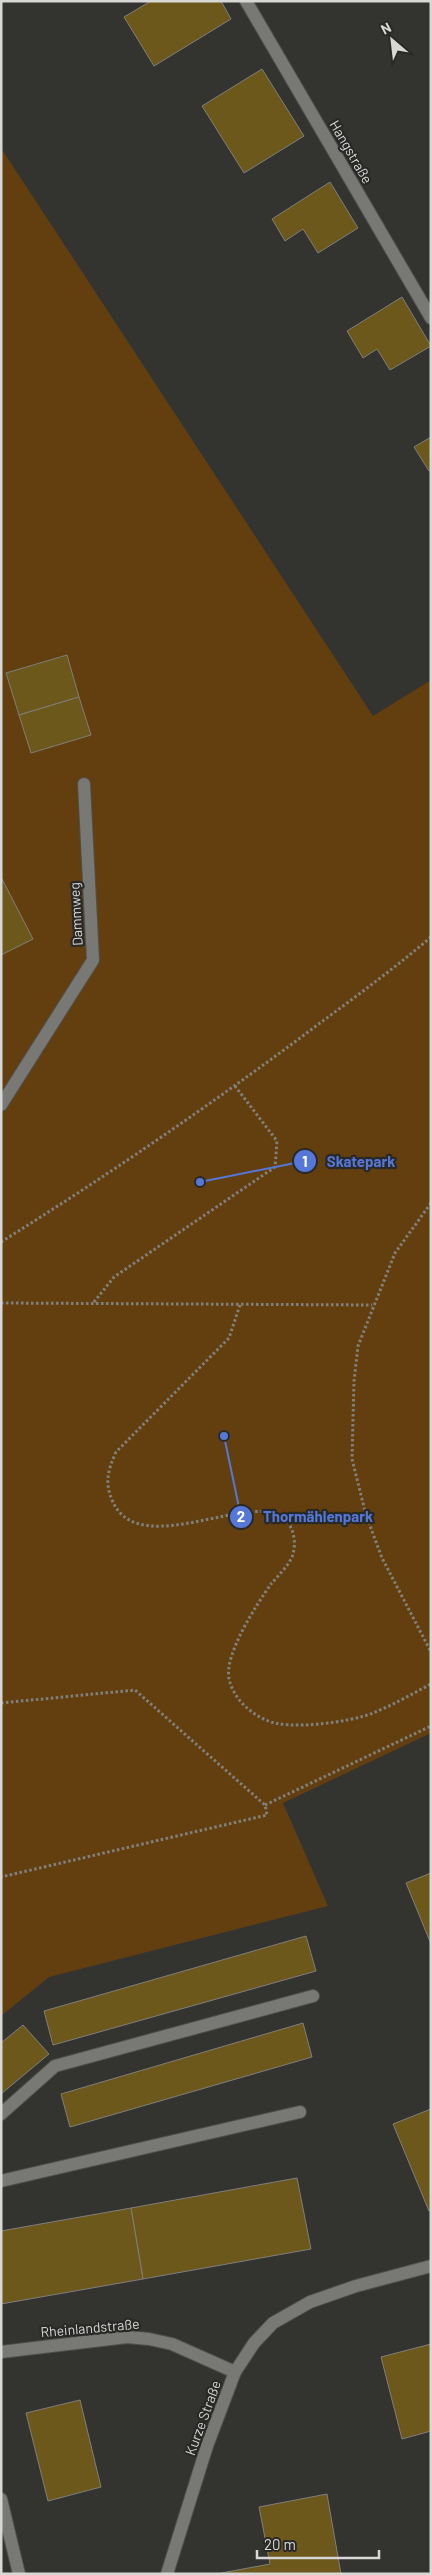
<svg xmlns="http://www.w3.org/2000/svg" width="432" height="2575" font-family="Barlow,sans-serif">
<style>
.green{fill:#633f0f}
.building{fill:#6b581a;stroke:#807f7c}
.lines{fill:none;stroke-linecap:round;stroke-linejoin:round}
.lane-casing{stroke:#50504d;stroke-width:14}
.street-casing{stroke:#50504d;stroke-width:14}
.secondary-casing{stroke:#50504d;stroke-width:14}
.path{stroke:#80807d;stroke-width:3;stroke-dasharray:2.5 2.5;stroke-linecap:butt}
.lane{stroke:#787875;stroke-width:12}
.street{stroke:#787875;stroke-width:12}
.secondary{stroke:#787875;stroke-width:12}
.labels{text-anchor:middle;stroke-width:4.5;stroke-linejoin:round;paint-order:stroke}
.street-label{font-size:14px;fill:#d7d7d5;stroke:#292927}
.leader{fill:none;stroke:#5577d7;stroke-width:2}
.callout-dot{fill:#5577d7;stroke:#292927;stroke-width:2}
.mark-label{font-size:15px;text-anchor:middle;font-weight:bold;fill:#fff}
.callout-label{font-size:15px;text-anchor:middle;font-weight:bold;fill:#5577d7;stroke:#292927;stroke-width:4.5;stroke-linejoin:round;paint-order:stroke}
</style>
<rect width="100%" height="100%" fill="#333330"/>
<path class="green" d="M1,148L373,716L431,680V1733L283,1803L328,1906L49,1977L1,2016Z"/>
<g class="building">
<path d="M151,1H221L231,19L154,66L124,17Z"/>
<path d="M262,69L304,136L244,173L202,106Z"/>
<path d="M330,182L358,228L318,253L303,229L285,241L272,219Z"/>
<path d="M402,297L431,346L390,370L377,349L363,358L347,331Z"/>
<path d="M431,437V470L429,471L414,447Z"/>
<path d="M67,655L79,697L19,715L6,673Z"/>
<path d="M79,697L91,735L31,753L19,715Z"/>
<path d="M1,877L33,939L1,955Z"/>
<path d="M431,1873V1944L406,1883Z"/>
<path d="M306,1936L316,1971L53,2045L44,2011Z"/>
<path d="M303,2023L312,2057L70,2127L61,2094Z"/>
<path d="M23,2025L49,2054L1,2094V2043Z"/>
<path d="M431,2109V2210L429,2211L393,2124Z"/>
<path d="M297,2178L311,2249L143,2279L131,2208Z"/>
<path d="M131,2208L143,2279L1,2304V2231Z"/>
<path d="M431,2344V2431L402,2439L381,2357Z"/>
<path d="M80,2400L101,2487L48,2501L26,2413Z"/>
<path d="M327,2494L341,2574H216L270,2564L259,2507Z"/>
</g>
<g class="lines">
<defs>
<g id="lane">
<path d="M1,2114L55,2066L313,1996"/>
<path d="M1,2181L300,2112"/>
</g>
<g id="street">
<path d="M246,1L431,318"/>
<path d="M1,1105L93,960L84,784"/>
<path d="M1,2352L127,2337L149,2339L172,2344L235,2372"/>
<path d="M1,2499L19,2574"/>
</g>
<path id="secondary" d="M167,2574L207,2446L235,2372L254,2343L273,2323L310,2302L356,2286L431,2266"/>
</defs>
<use href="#lane" class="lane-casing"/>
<use href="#street" class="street-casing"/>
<use href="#secondary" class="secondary-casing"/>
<g class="path">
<path d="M431,1203L395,1253L358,1346L354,1381L352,1459L366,1515L382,1558L431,1652"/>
<path d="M1,1242C102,1179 200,1112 296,1041C341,1007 388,974 431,937"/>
<path d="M94,1302L114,1277L275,1167L277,1141L235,1086"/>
<path d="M1,1303L372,1305"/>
<path d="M240,1305L229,1338L116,1452C108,1470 104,1483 113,1502C141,1564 265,1482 289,1524C295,1534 296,1545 292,1557C288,1566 278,1576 271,1584C257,1604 224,1654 229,1679C233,1697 249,1713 266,1720C287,1731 351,1722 373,1713C393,1705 412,1694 431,1684"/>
<path d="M1,1703L135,1690L265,1805L267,1815L1,1877"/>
<path d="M265,1805L431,1726"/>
</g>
<use href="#lane" class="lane"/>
<use href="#street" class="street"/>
<use href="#secondary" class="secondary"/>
</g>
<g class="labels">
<g class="street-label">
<text transform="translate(351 152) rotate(60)" y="5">Hangstraße</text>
<text transform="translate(76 914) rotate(-93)" y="5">Dammweg</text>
<text transform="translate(90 2328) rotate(-5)" y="5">Rheinlandstraße</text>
<text transform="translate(203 2418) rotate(-70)" y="5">Kurze Straße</text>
</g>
</g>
<path class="leader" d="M200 1182L305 1161M224 1436L241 1517"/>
<g class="callout-dot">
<circle cx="200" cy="1182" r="5"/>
<circle cx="224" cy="1436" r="5"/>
<circle cx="305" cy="1161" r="12"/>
<circle cx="241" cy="1517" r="12"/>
</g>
<g class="mark-label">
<text x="305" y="1167">1</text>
<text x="241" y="1522">2</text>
</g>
<g class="callout-label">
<text x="361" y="1167">Skatepark</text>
<text x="318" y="1522">Thormählenpark</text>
</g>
<rect width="432" height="2575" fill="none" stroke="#d7d7d5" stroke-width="5"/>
<g transform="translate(392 40) rotate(332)" stroke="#292927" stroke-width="4" paint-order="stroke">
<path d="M0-4L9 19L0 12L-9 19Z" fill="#d7d7d5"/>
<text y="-8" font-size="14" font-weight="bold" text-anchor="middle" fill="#d7d7d5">N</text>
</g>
<path d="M257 2550v8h122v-8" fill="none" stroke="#d7d7d5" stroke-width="2.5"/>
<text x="264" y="2550" font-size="15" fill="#d7d7d5" stroke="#292927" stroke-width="4" paint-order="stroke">20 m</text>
</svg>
